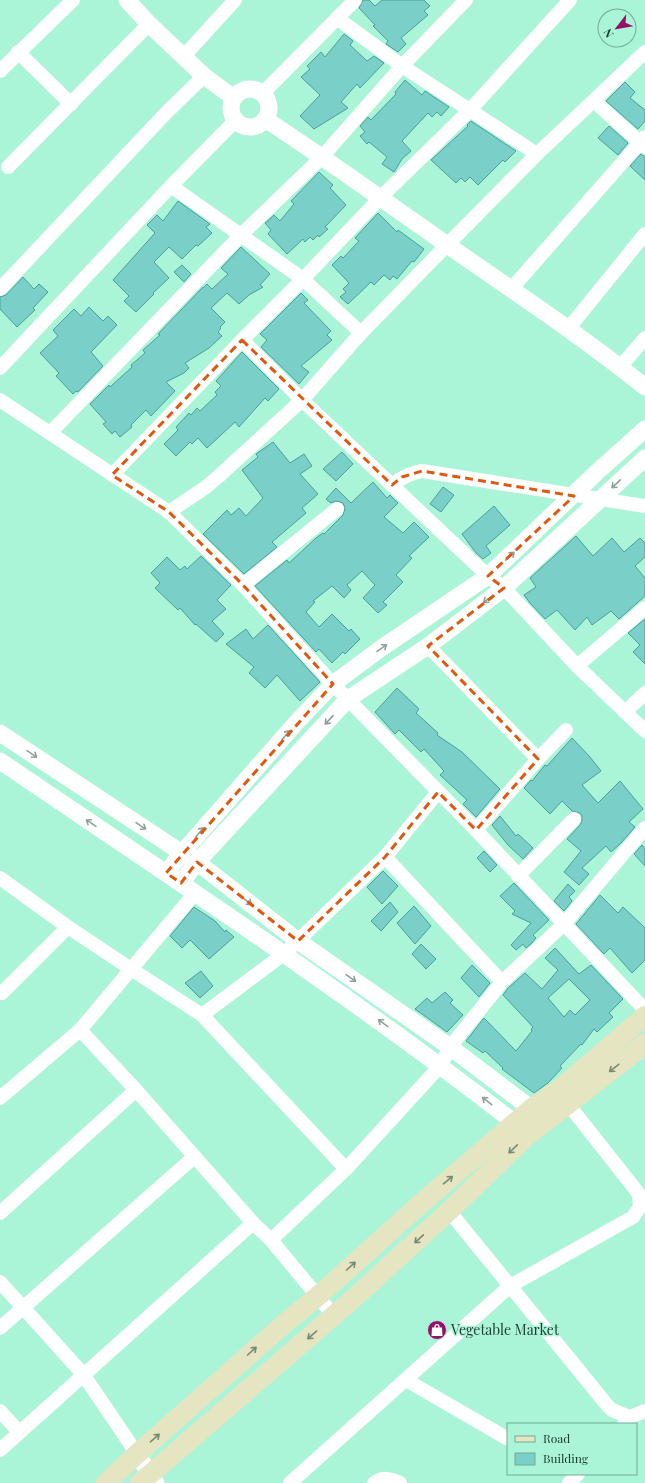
<svg xmlns="http://www.w3.org/2000/svg" width="645" height="1483" font-family="'Playfair Display',serif">
<style>
.building{fill:#7ad0c8;stroke:#4aa099;fill-rule:evenodd}
.lines{fill:none;stroke-linecap:round;stroke-linejoin:round}
.minor{stroke:#fff;stroke-width:14}
.tertiary{stroke:#fff;stroke-width:17}
.secondary{stroke:#e6e5c2;stroke-width:20}
.oneway{stroke:#909f99}
.oneway2{stroke:#798a73}
.marked{fill:none;stroke:#de580e;stroke-width:3;stroke-dasharray:8 5;stroke-linejoin:round}
.labels{text-anchor:middle;stroke-width:3;stroke-linejoin:round;paint-order:stroke}
.poi-label{font-size:14px;fill:#203f33;stroke:#aaf4d7;text-anchor:start}
</style>
<rect width="100%" height="100%" fill="#aaf4d7"/>
<g class="building">
<path d="M363,0H369L375,6L382,0H424L430,6L424,11L428,15L401,38L406,44L398,52L386,44L388,41L373,26L375,25L359,8Z"/>
<path d="M344,34L353,41L350,45L367,61L374,56L384,63L360,88L357,84L341,102L348,108L314,129L300,116L320,95L301,77L310,69L307,66L321,52L325,57Z"/>
<path d="M405,80L422,95L425,91L449,107L441,116L437,112L432,117L428,113L402,141L411,151L402,159L394,172L382,164L387,157L369,142L367,144L360,136L365,132L360,126L368,117L371,120L396,94L395,92Z"/>
<path d="M625,82L635,92L630,98L645,110V121L638,129L606,101Z"/>
<path d="M471,121L516,151L505,162L503,160L478,185L470,177L465,182L461,178L456,183L431,160L468,126L467,125Z"/>
<path d="M609,126L628,143L618,155L598,138Z"/>
<path d="M641,154L645,157V180L630,166Z"/>
<path d="M319,172L333,185L330,188L346,205L325,227L328,229L319,237L318,235L313,240L310,237L305,242L303,239L287,254L268,234L271,230L265,223L274,215L280,221L294,204L291,201Z"/>
<path d="M178,201L210,224L206,227L212,233L198,246L196,245L182,259L169,247L154,262L169,278L153,293L154,294L136,312L124,301L129,296L113,280L155,233L147,225L157,215L163,221Z"/>
<path d="M378,213L397,232L398,230L424,249L414,262L412,261L397,279L393,276L390,280L384,275L374,285L371,282L348,304L340,297L346,292L343,289L349,283L332,265L341,256L343,258L359,241L355,238Z"/>
<path d="M241,247L270,274L260,285L263,287L249,295L239,304L227,293L211,308L225,322L220,327L221,328L218,332L222,336L209,348L185,363L189,368L184,373L166,382L175,391L151,416L146,410L131,425L132,427L120,437L115,431L112,434L103,424L106,422L90,404L109,385L110,387L132,367L131,365L145,353L143,350L160,335L158,334L203,287V288L207,284L212,289L228,274L221,268Z"/>
<path d="M182,265L191,274L184,282L174,272Z"/>
<path d="M23,277L34,289L39,284L48,292L33,308L35,310L17,327L0,309V297L6,295Z"/>
<path d="M301,293L308,300L304,303L331,331L327,335L332,340L301,366L309,372L299,384L261,347L267,340L260,334Z"/>
<path d="M89,307L103,321L108,316L117,325L91,352L103,366L78,392L76,391L73,394L56,376L59,373L40,353L58,336L53,330L74,309L81,316Z"/>
<path d="M242,352L279,389L268,401L265,398L239,427L235,422L207,448L198,438L192,444L190,442L176,456L164,444L178,430L176,427L189,413L191,415L197,408L200,411L217,395L215,392L221,386L216,381Z"/>
<path d="M273,442L290,463L304,454L312,466L300,474L318,494L302,508L306,513L272,542L277,547L244,574L203,534L227,510L231,515L239,508L246,516L263,498L242,470L258,457L256,454Z"/>
<path d="M342,452L353,464L336,481L323,469Z"/>
<path d="M373,482L387,498L390,495L398,503L384,517L403,533L414,522L429,537L409,556L412,558L396,575L403,582L383,602L387,605L378,613L363,598L375,585L362,571L347,585L351,590L344,598L332,586L313,601L315,602L306,612L319,627L332,614L349,631L351,629L360,639L345,654L343,652L332,663L319,649L316,652L255,586L287,560L289,563L316,538L323,533L324,534L343,515L345,508L343,503L336,501L331,503L326,499L336,488L351,503Z"/>
<path d="M443,487L454,495L441,512L430,504Z"/>
<path d="M494,506L510,525L486,546L491,553L483,559L476,553L462,534Z"/>
<path d="M576,536L593,556L612,538L624,552L640,538L645,543V557L635,566L645,578V596L619,619L611,611L592,625L587,617L575,630L557,610L545,619L530,603L524,595L536,587L530,578Z"/>
<path d="M201,556L231,585L217,600L226,609L212,621L224,634L216,642L196,624L195,625L180,608L178,610L155,588L160,583L151,573L167,557L180,570L185,566L187,569Z"/>
<path d="M645,619V664L633,652L640,645L628,633Z"/>
<path d="M268,625L320,682L300,701L277,675L265,688L249,673L254,667L226,644L246,629L253,639Z"/>
<path d="M397,688L419,709L416,713L438,733L437,735L462,752L500,789L476,817L463,804L467,800L440,775L444,771L424,749L421,752L399,730L395,734L375,712Z"/>
<path d="M572,738L590,757L601,771L582,785L598,803L620,781L643,809L629,822L635,827L621,843L611,852L606,846L582,868L589,874L579,885L564,872L581,851L567,839L580,825L582,821V816L580,813L572,811L562,801L550,814L524,788L531,780L532,781L545,765L547,766Z"/>
<path d="M500,816L516,836L518,834L533,848L523,859L508,845L492,825Z"/>
<path d="M642,845L645,849V866L634,854Z"/>
<path d="M484,851L497,865L490,872L477,858Z"/>
<path d="M383,871L398,886L382,904L367,887Z"/>
<path d="M514,883L549,920L533,935L536,938L531,944L526,948L523,944L516,950L511,945L531,923L512,914L515,911L500,896Z"/>
<path d="M568,884L575,891L569,897L572,901L564,911L554,901Z"/>
<path d="M600,895L618,913L623,907L645,928V960L632,973L610,948L604,954L576,924Z"/>
<path d="M390,902L398,912L381,931L371,921Z"/>
<path d="M414,906L431,926L415,944L397,923Z"/>
<path d="M194,907L215,921L225,932L226,930L234,937L209,959L190,940L182,948L170,936Z"/>
<path d="M421,944L436,959L426,969L412,954Z"/>
<path d="M555,948L579,974L591,965L623,999L609,1013L613,1017L597,1032L594,1029L582,1045L581,1044L560,1066L562,1068L548,1083L534,1093L502,1069L503,1068L485,1051L483,1053L466,1041L484,1018L516,1051L532,1031L531,1029L533,1027L503,995L508,988L525,973L542,989L558,970L545,958ZM569,979L590,1000L575,1015L570,1010L564,1017L548,998Z"/>
<path d="M472,965L490,983L479,997L461,978Z"/>
<path d="M201,971L213,986L200,998L185,983Z"/>
<path d="M445,992L453,1000L450,1003L463,1015L447,1032L415,1009L427,998L432,1003Z"/>
</g>
<g class="lines">
<g class="minor">
<path d="M570,0L470,110L380,198L303,279L242,340L302,400L488,576L504,588L577,666L645,731"/>
<path d="M337,18L402,66L537,154"/>
<path d="M18,52L71,104"/>
<path d="M184,56L235,0"/>
<path d="M0,71L73,0"/>
<path d="M262,94L355,0"/>
<path d="M594,101L645,147"/>
<path d="M8,167L149,24"/>
<path d="M171,186L303,279L361,333"/>
<path d="M512,288L645,137"/>
<path d="M0,289L166,113L204,76"/>
<path d="M568,329L645,234"/>
<path d="M620,367L645,338"/>
<path d="M0,368L171,186L236,120"/>
<path d="M0,400L169,512L243,585L333,684L476,830L645,1010"/>
<path d="M50,433L240,236L322,157L402,66L466,0"/>
<path d="M112,475L242,340"/>
<path d="M392,485C402,477 410,473 422,471L645,506"/>
<path d="M169,512L206,487L219,476L302,400L361,333L447,245L537,154L645,52"/>
<path d="M243,585L337,509"/>
<path d="M428,646L538,759"/>
<path d="M577,666L645,608"/>
<path d="M625,712L645,693"/>
<path d="M476,830L538,759L566,730"/>
<path d="M385,857L438,792"/>
<path d="M518,876L574,819"/>
<path d="M0,878L68,927L131,969L202,1015L346,1169"/>
<path d="M195,893L80,1030L136,1090L253,1223L271,1240L334,1316"/>
<path d="M2,993L68,927"/>
<path d="M202,1015L285,953L385,857L502,982"/>
<path d="M0,1098L80,1030"/>
<path d="M449,1211L607,1405L612,1410L630,1417"/>
<path d="M0,1213L136,1090"/>
<path d="M271,1240L346,1169L441,1065L450,1047L502,982L564,924L645,828"/>
<path d="M0,1282L83,1374L137,1454"/>
<path d="M0,1328L194,1157"/>
<path d="M406,1380L508,1439"/>
<path d="M0,1411L19,1432"/>
<path d="M624,1424L630,1417L645,1411"/>
<path d="M0,1450L253,1223"/>
<path d="M290,1483L510,1286L633,1217L640,1207L639,1194L568,1104"/>
<path d="M374,1483C383,1477 390,1478 400,1483"/>
<path d="M569,1483L578,1474"/>
</g>
<g class="tertiary">
<path d="M127,0L149,24L204,76L234,98"/>
<circle cx="250" cy="108" r="19"/>
<path d="M265,119C326,159 386,202 446,244C513,291 582,336 645,387"/>
<path d="M0,733L182,853L197,862L298,941L450,1047L541,1116"/>
<path d="M0,761C174,879 349,994 515,1123L525,1132"/>
<path d="M166,873L182,853L295,724L333,684L380,649L488,576L596,473L645,429"/>
<path d="M181,883L197,862L348,699L428,646L504,588L645,458"/>
<path d="M137,1454L156,1483"/>
</g>
<g class="secondary">
<path d="M106,1483L137,1454L284,1324L318,1296L425,1200L531,1109L562,1087L645,1016"/>
<path d="M140,1483L353,1299L449,1211L528,1135L645,1044"/>
</g>
</g>
<defs><path id="oneway-shaft" d="M-6 0H5M1.5-3L5.5 0L1.5 3" fill="none" stroke-width="1.6" stroke-linecap="round" stroke-linejoin="round"/></defs>
<g class="oneway">
<use href="#oneway-shaft" transform="translate(616 484) rotate(137)"/>
<use href="#oneway-shaft" transform="translate(510 556) rotate(-43)"/>
<use href="#oneway-shaft" transform="translate(488 599) rotate(142)"/>
<use href="#oneway-shaft" transform="translate(382 648) rotate(-35)"/>
<use href="#oneway-shaft" transform="translate(329 720) rotate(133)"/>
<use href="#oneway-shaft" transform="translate(286 735) rotate(-49)"/>
<use href="#oneway-shaft" transform="translate(32 754) rotate(34)"/>
<use href="#oneway-shaft" transform="translate(91 823) rotate(-146)"/>
<use href="#oneway-shaft" transform="translate(141 826) rotate(34)"/>
<use href="#oneway-shaft" transform="translate(200 832) rotate(-49)"/>
<use href="#oneway-shaft" transform="translate(247 901) rotate(38)"/>
<use href="#oneway-shaft" transform="translate(351 978) rotate(35)"/>
<use href="#oneway-shaft" transform="translate(383 1023) rotate(-144)"/>
<use href="#oneway-shaft" transform="translate(487 1101) rotate(-142)"/>
</g>
<g class="oneway2">
<use href="#oneway-shaft" transform="translate(614 1068) rotate(142)"/>
<use href="#oneway-shaft" transform="translate(513 1149) rotate(136)"/>
<use href="#oneway-shaft" transform="translate(448 1180) rotate(-40)"/>
<use href="#oneway-shaft" transform="translate(419 1239) rotate(137)"/>
<use href="#oneway-shaft" transform="translate(351 1266) rotate(-42)"/>
<use href="#oneway-shaft" transform="translate(312 1335) rotate(139)"/>
<use href="#oneway-shaft" transform="translate(252 1351) rotate(-42)"/>
<use href="#oneway-shaft" transform="translate(155 1438) rotate(-41)"/>
</g>
<path class="marked" d="M242,340L392,485L402,477L422,471L574,496L488,576L504,588L428,646L538,759L476,830L438,792L385,857L298,941L197,862L181,883L166,873L333,684L243,585L169,512L112,475Z"/>
<defs>
<symbol id="shop-disc" viewBox="-11 -11 22 22"><circle r="9.5" fill="#961067" stroke="#aaf4d7"/><path d="M-5-2.5h2.3a2.7 3.5 0 0 1 5.4 0H5L5.5 6h-11ZM-1.5-2.5h3a1.5 2.3 0 0 0-3 0Z" fill="#fff"/></symbol>
</defs>
<g fill-rule="evenodd">
<use href="#shop-disc" x="426" y="1319" width="22" height="22"/>
</g>
<g class="labels">
<g class="poi-label">
<text x="451" y="1335">Vegetable Market</text>
</g>
</g>
<rect x="507" y="1423" width="130" height="52" fill="#aaf4d7" stroke="#73ac95"/>
<rect x="515" y="1436" width="20" height="6" fill="#e6e5c2" stroke="#73ac95"/>
<text x="543" y="1443" font-size="12" fill="#203f33">Road</text>
<rect x="515" y="1453" width="20" height="12" fill="#7ad0c8" stroke="#73ac95"/>
<text x="543" y="1463" font-size="12" fill="#203f33">Building</text>
<g transform="translate(617 28) rotate(239)"><circle r="19" fill="#aaf4d7" stroke="#73ac95"/>
<path d="M0-3L7 15L0 10L-7 15Z" fill="#961067"/>
<text y="-6" font-size="11" font-weight="bold" text-anchor="middle" fill="#203f33">N</text>
</g>
</svg>
